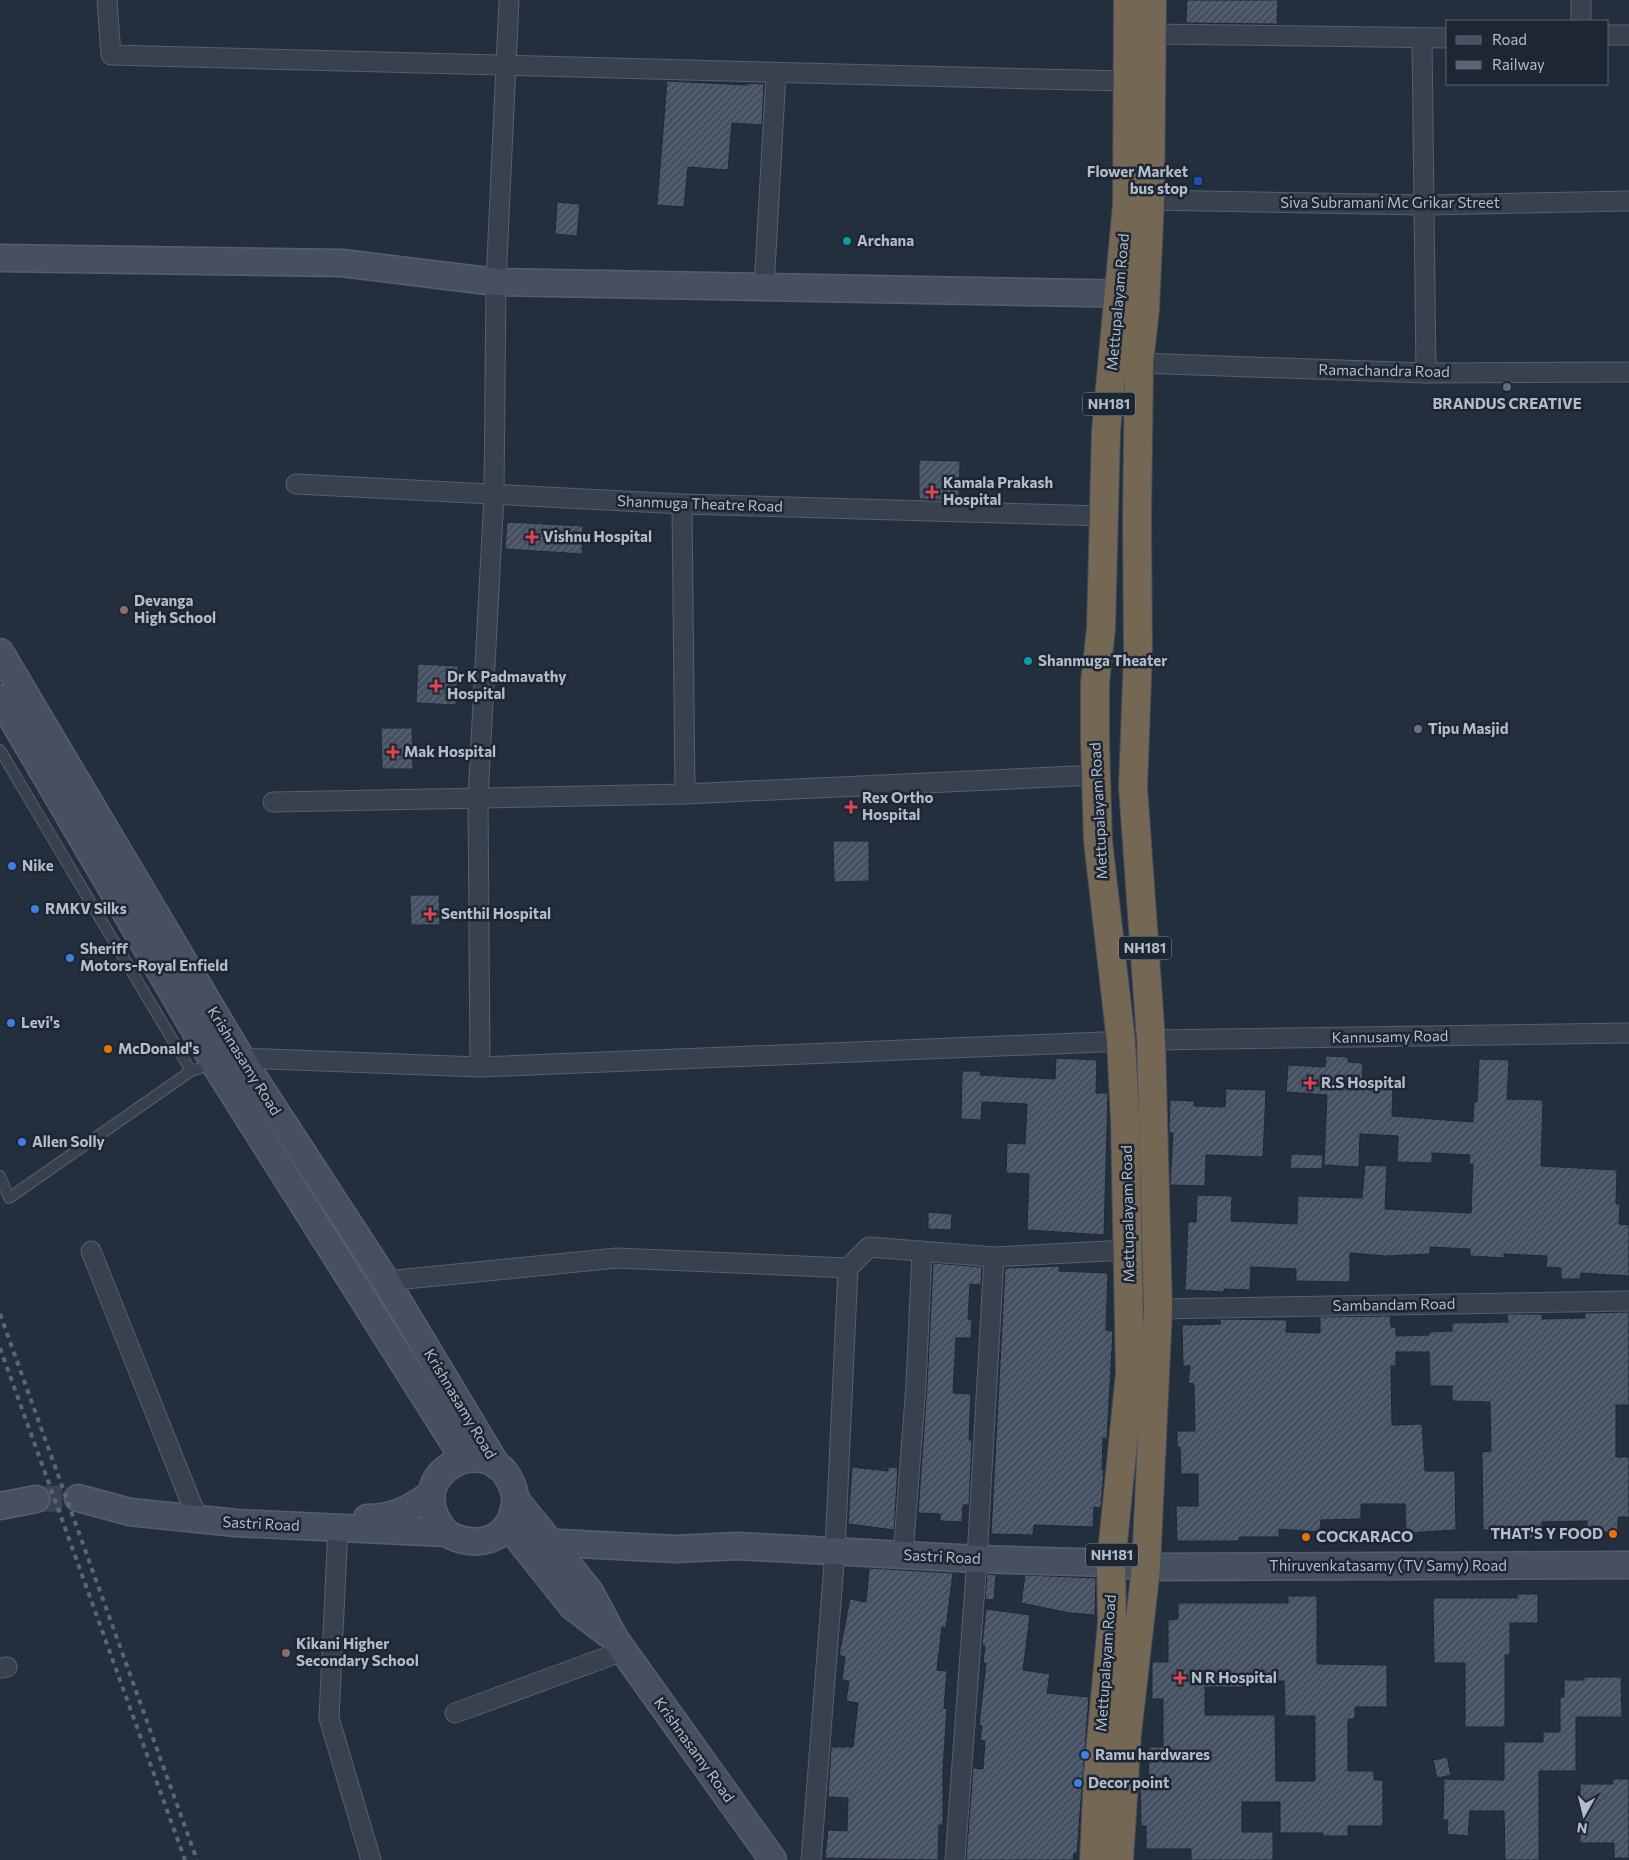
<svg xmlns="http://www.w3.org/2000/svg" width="1629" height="1860" font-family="Commissioner,sans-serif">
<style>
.building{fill:url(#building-hatch);stroke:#1f2835;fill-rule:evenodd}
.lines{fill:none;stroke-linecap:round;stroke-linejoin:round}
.secondary-tunnel{stroke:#3a4453;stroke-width:26;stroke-dasharray:26 13;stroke-linecap:butt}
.lane-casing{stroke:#565f6c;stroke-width:12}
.street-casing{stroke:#565f6c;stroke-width:21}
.secondary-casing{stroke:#565f6c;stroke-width:29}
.highway-casing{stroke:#434c59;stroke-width:30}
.lane{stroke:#38414e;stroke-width:10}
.street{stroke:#38414e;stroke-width:19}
.secondary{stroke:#465061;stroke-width:26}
.highway{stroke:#746855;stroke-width:28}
.rail{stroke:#5a6575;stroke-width:4;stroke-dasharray:5 5;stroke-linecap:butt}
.transit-dot{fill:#1a4fb4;stroke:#1d2633;stroke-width:2}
.culture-dot{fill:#0f9aa8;stroke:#1d2633;stroke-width:2}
.service-dot{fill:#5c6f8a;stroke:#1d2633;stroke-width:2}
.health-dot{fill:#e0444e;stroke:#1d2633;stroke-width:2}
.education-dot{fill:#8d6e63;stroke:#1d2633;stroke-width:2}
.worship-dot{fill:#6b7280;stroke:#1d2633;stroke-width:2}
.shop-dot{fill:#3f7fe0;stroke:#1d2633;stroke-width:2}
.food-dot{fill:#e8710a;stroke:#1d2633;stroke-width:2}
.labels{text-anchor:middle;stroke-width:5;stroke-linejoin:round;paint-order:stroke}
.shield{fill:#1d2633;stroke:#878f9c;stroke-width:1}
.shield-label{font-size:14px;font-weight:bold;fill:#b4bcc9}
.poi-label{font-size:15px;font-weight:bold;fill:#b4bcc9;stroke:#1d2633;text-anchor:start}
.street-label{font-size:15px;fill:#b4bcc9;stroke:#1d2633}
</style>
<defs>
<pattern id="building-hatch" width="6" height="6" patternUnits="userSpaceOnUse" patternTransform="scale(1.25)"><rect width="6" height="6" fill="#455162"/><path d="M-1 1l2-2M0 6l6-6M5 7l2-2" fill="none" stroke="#5d6877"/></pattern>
</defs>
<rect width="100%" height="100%" fill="#242f3e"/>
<g class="building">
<path d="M1187,0H1278L1277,24L1186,23Z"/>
<path d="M667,81L748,85V83L764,84L762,125L732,123L728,170L688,167L684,207L657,205Z"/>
<path d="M557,202L580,204L577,236L555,234Z"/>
<path d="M919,460L960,461L959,501L919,499Z"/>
<path d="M507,522L583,526L582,554L505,549Z"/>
<path d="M418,664L458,666L456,705L416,703Z"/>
<path d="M381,728H412L413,769H382Z"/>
<path d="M833,841H869V881L834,882Z"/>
<path d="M410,895H439L440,925H411Z"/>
<path d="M1326,1056L1348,1057V1062L1363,1063L1362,1082L1393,1084L1392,1116L1473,1122L1474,1102H1477L1479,1059L1509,1060L1507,1099L1543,1100L1541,1166L1617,1170L1616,1204H1620L1619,1224L1629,1225V1276L1581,1273L1580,1279H1561V1268L1546,1267L1547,1256L1504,1254V1258L1470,1256V1249L1430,1247V1254L1386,1256L1350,1253V1282L1296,1281V1269L1251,1267L1250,1290L1224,1289V1292L1185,1290L1188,1222H1196L1197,1195L1232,1196L1231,1221L1297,1224L1298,1196L1362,1198L1365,1165L1387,1166L1385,1209L1471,1213L1473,1164H1469L1470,1155L1432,1153V1163L1397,1162L1398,1136L1360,1134L1359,1167L1324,1165L1327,1095L1286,1092L1288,1065L1325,1067Z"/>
<path d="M1056,1058L1097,1060L1096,1093H1108L1104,1235L1027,1230L1029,1174L1006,1173L1007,1143L1025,1144L1027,1104L982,1102L981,1120L961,1119L962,1071H981L980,1075L1055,1079Z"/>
<path d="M1226,1089L1266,1090L1263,1157L1206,1155L1205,1186L1170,1185L1173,1133L1169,1132L1170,1100L1194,1101V1106L1225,1107Z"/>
<path d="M1291,1154L1323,1155L1322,1169L1290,1168Z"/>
<path d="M928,1212L952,1214L951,1230L928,1229Z"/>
<path d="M933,1263L982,1267L981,1285L970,1284L968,1319L972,1320L971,1338H956L953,1393L971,1394L969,1440H972L969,1505H963L962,1522L940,1521V1514L918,1513L927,1386Z"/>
<path d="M1059,1266V1271L1108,1273L1106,1330L1113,1331L1107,1438H1103L1102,1470H1104L1101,1508L1094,1507L1093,1527L1034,1525L1033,1535L991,1534L1005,1268Z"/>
<path d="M1629,1312V1405H1616V1457H1629V1517H1618V1532L1587,1533V1521L1542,1522V1538H1516V1529L1483,1530L1482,1452L1491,1451L1490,1402L1452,1401V1386H1430L1429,1352H1396V1366H1391L1392,1425L1422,1424L1425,1471H1455L1456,1530L1406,1533L1405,1504H1361V1519L1321,1520L1320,1532L1279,1529V1537H1239V1541H1177L1176,1506H1198V1474H1181L1180,1447H1177V1431H1195L1194,1384L1188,1383L1190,1366H1183L1182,1325L1220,1324L1221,1319L1287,1320L1286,1332L1320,1333V1317L1390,1316L1391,1327H1396V1336L1429,1335V1332L1452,1331V1323L1508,1322L1507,1314H1542V1319L1585,1318V1313Z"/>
<path d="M852,1467L888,1471V1467L898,1468L894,1530L848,1524Z"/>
<path d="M869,1568L953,1573L946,1628L942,1627L937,1670L947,1671L944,1708L947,1709L943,1768V1825H939L938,1860L825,1858L828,1830L847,1831L848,1798L828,1797L831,1747H853L858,1703L846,1701L849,1681L842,1680L845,1657L839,1655L850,1599L866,1602Z"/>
<path d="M987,1574L996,1575L994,1600L985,1599Z"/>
<path d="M1025,1575L1096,1578L1095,1615L1070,1613L1021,1603Z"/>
<path d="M1517,1594H1538V1623H1510V1655H1505V1727H1465V1663H1434L1433,1598H1517Z"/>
<path d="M1288,1596H1317V1664L1387,1665V1707H1355V1719H1348V1771H1374V1780H1383V1826H1348V1836H1323V1833H1280V1802H1242V1832H1273V1860H1191V1849H1146V1826H1141L1140,1782H1148L1149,1747H1163V1699H1152V1662H1168V1620L1178,1619V1603H1288ZM1252,1681H1284L1285,1716H1315V1781H1276L1275,1715H1205V1687H1252Z"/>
<path d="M986,1609L1030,1615L1023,1670L1050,1674L1047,1693L1089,1697L1077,1853H1074L1073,1860H966L973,1768L983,1769L985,1741L980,1740L982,1726L979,1725L986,1663H983L985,1646L982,1645Z"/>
<path d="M1584,1677H1621L1622,1717H1576V1771H1539V1860H1505L1504,1811H1470L1468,1836L1447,1834L1448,1820H1443L1444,1779L1504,1780V1742H1543V1732H1560V1697H1564V1680H1584Z"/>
<path d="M1447,1757L1451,1775L1437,1778L1433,1760Z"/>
<path d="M1613,1779H1629V1858H1614V1843H1580V1784H1613Z"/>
</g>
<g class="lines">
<path class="secondary-tunnel" d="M36,1499L78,1498"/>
<defs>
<g id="lane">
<path d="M0,750L191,1071"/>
<path d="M0,1176L9,1198L191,1071L213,1064"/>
</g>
<g id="street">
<path d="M107,0L111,55C449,63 788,74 1127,81"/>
<path d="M1581,21V0"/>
<path d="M1152,34L1448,38"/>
<path d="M1608,35H1629"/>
<path d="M1422,39L1426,373"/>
<path d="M1150,200L1426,205L1629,201"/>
<path d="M764,288L776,74"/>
<path d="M1139,363L1426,373L1629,372"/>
<path d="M296,484L682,504L1104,516"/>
<path d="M682,504L685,794"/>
<path d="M273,802L685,794L1097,775"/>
<path d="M241,1058L480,1067L1151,1040L1629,1033"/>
<path d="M480,1067L478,798L494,495L496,282L509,0"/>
<path d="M91,1251L194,1510"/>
<path d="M386,1281L617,1258L848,1268L869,1247L994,1257L1128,1250"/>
<path d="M1158,1309L1629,1301"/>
<path d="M338,1527L329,1718L371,1860"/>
<path d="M903,1555L916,1385L922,1251"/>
<path d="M0,1668L7,1667"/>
<path d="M455,1713L623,1651"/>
<path d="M811,1860L835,1551L848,1268"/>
<path d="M955,1860L977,1559L994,1257"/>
</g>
<g id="secondary">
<path d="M0,258L342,263L496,282L1140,294"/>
<path d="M0,652L241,1058L386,1281L497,1466"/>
<path d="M0,698L214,1063L464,1459"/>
<path d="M78,1498L130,1512L236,1523L446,1533C475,1550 510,1542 515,1504C516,1495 513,1486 509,1479C484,1431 397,1475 446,1533"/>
<path d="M516,1500L590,1592L615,1639L773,1860"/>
<path d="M0,1506L36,1499"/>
<path d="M367,1518C394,1518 410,1509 431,1494"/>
<path d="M513,1532L572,1606L607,1633"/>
<path d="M521,1541L675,1549L738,1546L977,1559L1111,1563L1146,1567L1629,1565"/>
</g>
<g id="highway">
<path d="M1094,1860L1098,1774L1112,1623L1111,1563L1130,1373L1125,1119L1121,1041L1098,841L1095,742V682L1101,629L1106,431L1127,204L1128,0"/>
<path d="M1119,1860L1127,1734L1146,1567L1158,1309L1151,1040L1133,787L1138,654L1137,518L1139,363L1145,309L1150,200L1152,0"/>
</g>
</defs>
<use href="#lane" class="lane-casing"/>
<use href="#street" class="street-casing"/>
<use href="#secondary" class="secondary-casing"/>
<use href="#highway" class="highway-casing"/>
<use href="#lane" class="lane"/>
<use href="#street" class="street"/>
<use href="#secondary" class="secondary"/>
<use href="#highway" class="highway"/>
<g class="rail">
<path d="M0,1314L197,1860"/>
<path d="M0,1348L185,1860"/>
</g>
</g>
<rect class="transit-dot" x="1193" y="176" width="10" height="10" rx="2.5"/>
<g class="culture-dot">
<circle cx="847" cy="241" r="5"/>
<circle cx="1028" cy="661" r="5"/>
</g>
<circle class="service-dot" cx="1507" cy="387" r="5"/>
<g class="health-dot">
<path d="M929.5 484.5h5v5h5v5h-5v5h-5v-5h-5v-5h5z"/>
<path d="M529.5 529.5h5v5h5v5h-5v5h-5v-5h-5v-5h5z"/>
<path d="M433.5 678.5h5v5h5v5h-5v5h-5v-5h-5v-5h5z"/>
<path d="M390.5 744.5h5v5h5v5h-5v5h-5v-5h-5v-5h5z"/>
<path d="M848.5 799.5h5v5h5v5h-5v5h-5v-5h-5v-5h5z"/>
<path d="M427.5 906.5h5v5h5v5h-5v5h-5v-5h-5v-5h5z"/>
<path d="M1307.5 1075.5h5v5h5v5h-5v5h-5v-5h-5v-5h5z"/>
<path d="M1177.5 1670.5h5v5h5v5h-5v5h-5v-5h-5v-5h5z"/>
</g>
<g class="education-dot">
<circle cx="124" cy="610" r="5"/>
<circle cx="286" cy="1653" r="5"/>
</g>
<circle class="worship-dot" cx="1418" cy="729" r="5"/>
<g class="shop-dot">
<circle cx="12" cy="866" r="5"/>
<circle cx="35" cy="909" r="5"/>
<circle cx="70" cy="958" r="5"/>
<circle cx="11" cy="1023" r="5"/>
<circle cx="22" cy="1142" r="5"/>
<circle cx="1085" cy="1755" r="5"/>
<circle cx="1078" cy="1783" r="5"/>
</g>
<g class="food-dot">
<circle cx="108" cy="1049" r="5"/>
<circle cx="1613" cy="1534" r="5"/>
<circle cx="1306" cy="1537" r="5"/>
</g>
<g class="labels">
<g class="shield">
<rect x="1083" y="392.5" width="52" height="23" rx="4"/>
<rect x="1119" y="936.5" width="52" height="23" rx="4"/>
<rect x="1086" y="1543.5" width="52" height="23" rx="4"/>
</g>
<g class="shield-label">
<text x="1109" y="409">NH181</text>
<text x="1145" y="953">NH181</text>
<text x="1112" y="1560">NH181</text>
</g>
<g class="poi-label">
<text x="1188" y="177" text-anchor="end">Flower Market<tspan x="1188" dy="17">bus stop</tspan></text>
<text x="857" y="246">Archana</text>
<text x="1507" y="409" text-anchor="middle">BRANDUS CREATIVE</text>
<text x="943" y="488">Kamala Prakash<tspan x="943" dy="17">Hospital</tspan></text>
<text x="543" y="542">Vishnu Hospital</text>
<text x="134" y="606">Devanga<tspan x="134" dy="17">High School</tspan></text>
<text x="1038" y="666">Shanmuga Theater</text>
<text x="447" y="682">Dr K Padmavathy<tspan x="447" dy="17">Hospital</tspan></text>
<text x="1428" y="734">Tipu Masjid</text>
<text x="404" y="757">Mak Hospital</text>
<text x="862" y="803">Rex Ortho<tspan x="862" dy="17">Hospital</tspan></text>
<text x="22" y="871">Nike</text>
<text x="45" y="914">RMKV Silks</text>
<text x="441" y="919">Senthil Hospital</text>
<text x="80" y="954">Sheriff<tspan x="80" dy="17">Motors-Royal Enfield</tspan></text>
<text x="21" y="1028">Levi's</text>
<text x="118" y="1054">McDonald's</text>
<text x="1321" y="1088">R.S Hospital</text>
<text x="32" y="1147">Allen Solly</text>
<text x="1603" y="1539" text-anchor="end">THAT'S Y FOOD</text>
<text x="1316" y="1542">COCKARACO</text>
<text x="296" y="1649">Kikani Higher<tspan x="296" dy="17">Secondary School</tspan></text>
<text x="1191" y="1683">N R Hospital</text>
<text x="1095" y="1760">Ramu hardwares</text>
<text x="1088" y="1788">Decor point</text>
</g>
<g class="street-label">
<text x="1390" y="208">Siva Subramani Mc Grikar Street</text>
<text transform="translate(1118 302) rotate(-85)" y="5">Mettupalayam Road</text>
<text transform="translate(1384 371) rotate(1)" y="5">Ramachandra Road</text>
<text transform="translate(700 504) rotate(2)" y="5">Shanmuga Theatre Road</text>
<text transform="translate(1099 811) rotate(-93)" y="5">Mettupalayam Road</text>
<text transform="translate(1390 1037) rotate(-1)" y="5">Kannusamy Road</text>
<text transform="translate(244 1061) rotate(58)" y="5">Krishnasamy Road</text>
<text transform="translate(1128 1214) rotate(-91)" y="5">Mettupalayam Road</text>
<text transform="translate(1394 1305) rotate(-1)" y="5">Sambandam Road</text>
<text transform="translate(460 1404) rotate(59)" y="5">Krishnasamy Road</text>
<text transform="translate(261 1524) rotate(3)" y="5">Sastri Road</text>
<text transform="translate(942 1557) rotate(3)" y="5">Sastri Road</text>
<text x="1388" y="1571">Thiruvenkatasamy (TV Samy) Road</text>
<text transform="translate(1106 1663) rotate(-86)" y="5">Mettupalayam Road</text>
<text transform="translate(694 1750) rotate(54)" y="5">Krishnasamy Road</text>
</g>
</g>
<rect x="1446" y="20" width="162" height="65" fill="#1d2633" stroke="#59626f"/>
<rect x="1456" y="36" width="25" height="8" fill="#465061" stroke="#59626f"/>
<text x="1492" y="45" font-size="15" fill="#b4bcc9">Road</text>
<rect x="1456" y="61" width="25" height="8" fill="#5a6575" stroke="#59626f"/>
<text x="1492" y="70" font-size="15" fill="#b4bcc9">Railway</text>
<g transform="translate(1584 1815) rotate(188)" stroke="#1d2633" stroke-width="4" paint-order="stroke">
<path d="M0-4L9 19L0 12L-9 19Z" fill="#b4bcc9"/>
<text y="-8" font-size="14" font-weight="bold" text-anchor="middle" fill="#b4bcc9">N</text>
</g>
</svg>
